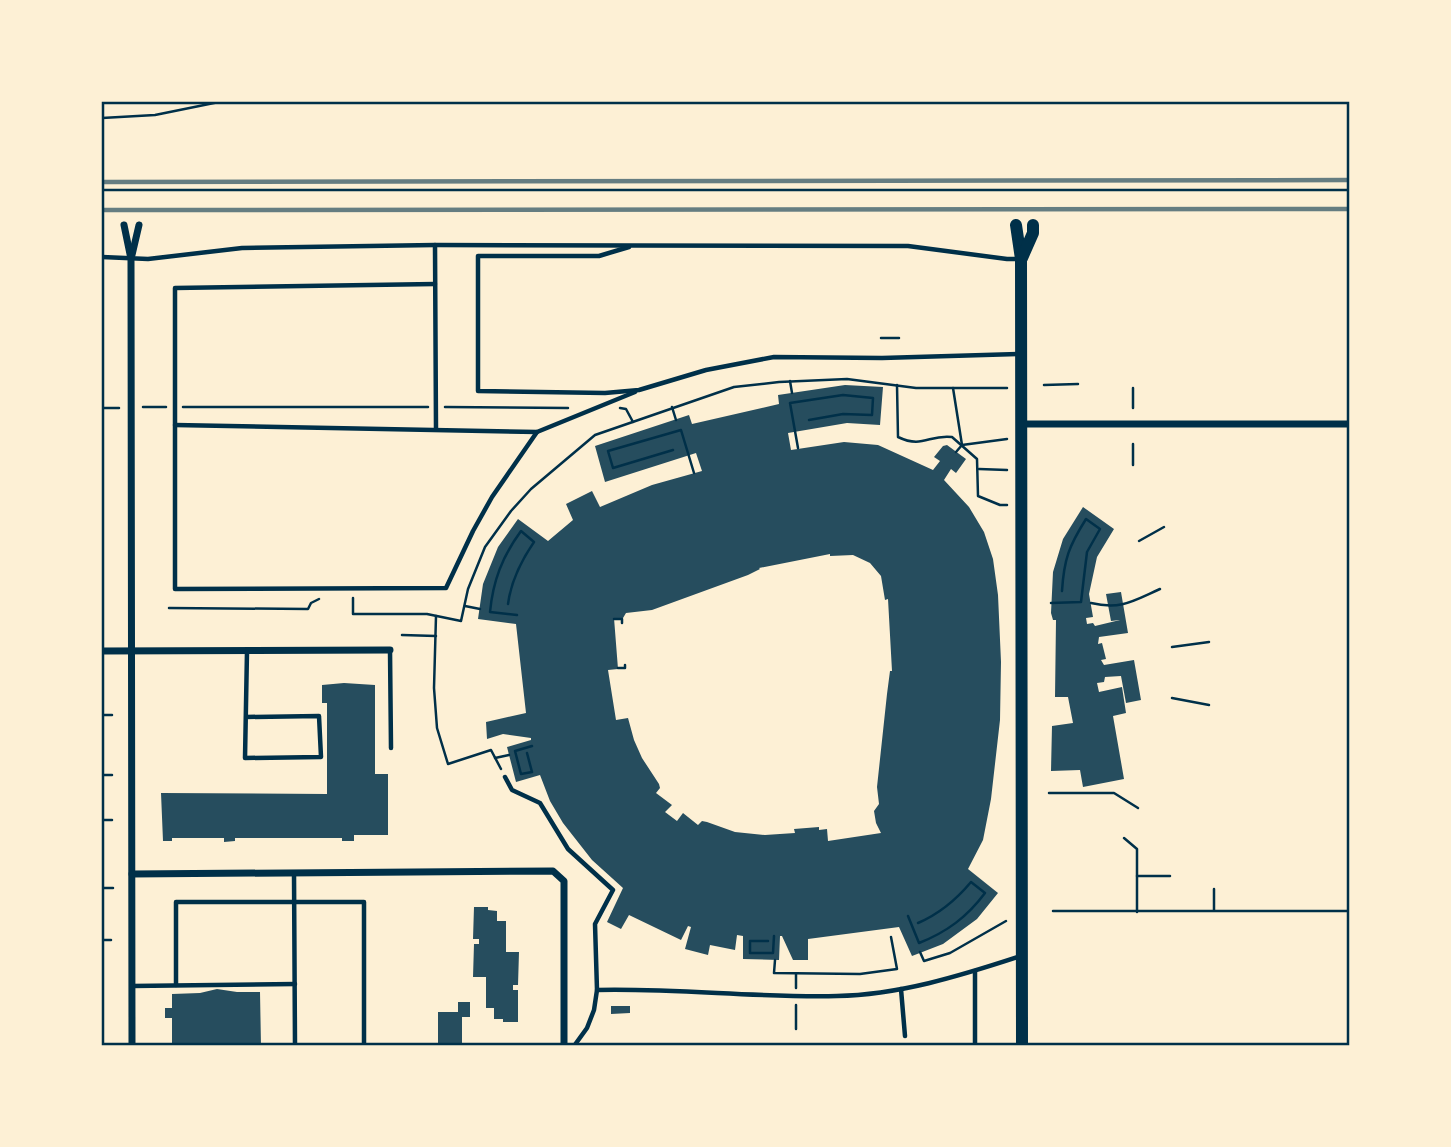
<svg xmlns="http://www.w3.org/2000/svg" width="1451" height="1147" font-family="'PT Sans Narrow',sans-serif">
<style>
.building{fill:#264d5e;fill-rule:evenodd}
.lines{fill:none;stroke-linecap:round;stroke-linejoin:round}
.path{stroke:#003049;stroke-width:2.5}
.service{stroke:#003049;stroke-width:4.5}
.minor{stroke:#003049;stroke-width:7}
.secondary{stroke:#003049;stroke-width:12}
.rail{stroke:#657d81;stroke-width:4.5}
.neatline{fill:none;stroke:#003049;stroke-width:2.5}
</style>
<rect width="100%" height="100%" fill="#fdf0d5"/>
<g class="building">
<path d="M845,385L883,387L880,425L847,423L788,433L791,450L844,442L878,445L933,470L940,461L934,457L943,446L947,445L966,459L956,473L951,469L944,480L969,507L984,532L993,559L998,595L1001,662L1000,720L991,799L983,840L968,869L998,893L977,919L943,944L912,956L899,927L808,939V960H793L782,936H780L779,960L743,959V936L737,935L735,950L710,945L708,955L685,949L691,927L688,926L681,940L629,915L621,929L607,922L623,888L592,860L563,823L550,801L540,775L516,782L507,747L531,740V738L503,734L487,739L486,722L526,713L516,624L478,619L483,584L498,547L518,519L548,541L573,520L566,504L592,491L600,507L652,485L702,471L696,453L605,482L595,446L689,415L692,424L779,404L778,395ZM830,554V556L853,555L870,563L881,576L885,600L888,599L892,671H890L887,694L877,787L879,804L874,811L876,823L881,833L828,841L827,829L819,830V827L794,829L795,833L765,835L735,832L707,822L702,821L698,825L683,813L677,821L665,812L672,805L656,793L660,788L659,784L642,758L634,740L628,718L616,720L608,670L618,669L614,618H623L626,613L652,610L748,575L760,569L759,568Z"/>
<path d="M1083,507L1114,529L1097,557L1089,594L1093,617L1086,618L1087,624L1093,623L1095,626L1120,620L1111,621L1106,594L1121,592L1128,633L1099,637L1098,644L1102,643L1106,659L1101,660L1104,665L1134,660L1141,700L1126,703L1121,676L1105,677L1104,682L1097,683L1099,692L1122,687L1126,713L1113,716L1124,779L1083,787L1080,770L1051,771L1052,726L1073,723L1068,697H1055L1056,620H1053L1051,613L1053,572L1063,539Z"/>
<path d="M344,683L375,685V774H388V835H354V841H342V838H235V841L224,842V838H172V841H163L161,793L327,794V703H322V685Z"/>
<path d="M474,907H488V910L497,911V921H506V952H519L518,985H513V990H518V1022H503V1019H494V1008H486V977H473L474,944H479V939H473Z"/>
<path d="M217,989L237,992H260L261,1046H172V1018H165V1008H172V994L200,993Z"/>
<path d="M458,1002H470V1017H462V1046H438V1012H458Z"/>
<path d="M611,1006H630V1013L611,1014Z"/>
</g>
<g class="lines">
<g class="path">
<path d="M102,118L155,115L219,102"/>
<path d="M102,190H1350"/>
<path d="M881,338H899"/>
<path d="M790,381L792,393"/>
<path d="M897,385L898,437C923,449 929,434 952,437L977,459L978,496L1000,505H1007"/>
<path d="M1044,385L1078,384"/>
<path d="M953,388L962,445"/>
<path d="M1133,388V408"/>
<path d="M143,407H166"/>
<path d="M183,407H428"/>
<path d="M445,407L568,408"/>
<path d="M672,407L676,420"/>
<path d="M102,408H119"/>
<path d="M620,408L626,409L633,422"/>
<path d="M798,448L790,403L843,395L873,398L872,415L843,414L809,420"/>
<path d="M673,450L613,468L608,451L681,430L694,473"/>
<path d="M956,452L962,445L1007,439"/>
<path d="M1133,465V444"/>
<path d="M979,469L1007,470"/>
<path d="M1139,541L1164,527"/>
<path d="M353,598V614H427L461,621L468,589L485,547L511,511L531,489L595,435L734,387L779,382L847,379L916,388H1007"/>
<path d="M1051,603L1081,602L1087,552L1100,529L1086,519C1069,546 1064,559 1062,591"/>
<path d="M1091,603C1121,610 1133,601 1160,589"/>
<path d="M508,604C511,581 521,561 534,542L521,531C502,557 493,581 490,612L517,615"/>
<path d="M465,606L480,609"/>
<path d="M169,608L308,609L311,603L319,599"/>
<path d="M436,616L434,688L437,728L448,764L491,750L501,769"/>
<path d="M614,619H622V623"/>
<path d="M402,635L436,636"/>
<path d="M1172,647L1209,642"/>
<path d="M618,668H625V665"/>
<path d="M1172,698L1209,705"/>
<path d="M102,715H112"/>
<path d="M527,753L532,772L521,774L515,751L532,746"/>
<path d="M495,758L509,755"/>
<path d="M102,775H112"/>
<path d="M1049,793H1114L1138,808"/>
<path d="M102,820H112"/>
<path d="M1124,838L1137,849V876"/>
<path d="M102,888H113"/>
<path d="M1214,889V910"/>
<path d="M1053,911H1350"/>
<path d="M1137,912V876H1170"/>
<path d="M908,916L919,943C947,932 967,917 985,893L971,882C956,900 939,914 918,923"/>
<path d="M102,940H111"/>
<path d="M768,941H750V953H773L774,936"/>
<path d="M920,952L924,961L950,953L1006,921"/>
<path d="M775,960L774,973L860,974L897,969L891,937"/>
<path d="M796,988V974"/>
<path d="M796,1005V1029"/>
</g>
<g class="service">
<path d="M435,245L436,429"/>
<path d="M629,247L599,256H478V391L605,393L639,390L706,370L774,357L882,358L1021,354"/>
<path d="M102,257L148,259L242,248L435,245L908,246L1007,259H1021"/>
<path d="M435,284L175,288V589L446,588L473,531L492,497L537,432"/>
<path d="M175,425L537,432L635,392"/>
<path d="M390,650L391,748"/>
<path d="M246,717L319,716L321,757L245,758L247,651"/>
<path d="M505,777L512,790L540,803L568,849L613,890L595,924L597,990L594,1010L587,1028L574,1046"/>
<path d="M294,873L295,1046"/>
<path d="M975,971V1046"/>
<path d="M176,985V902H364V1046"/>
<path d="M132,986L295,984"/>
<path d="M901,989L905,1036"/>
<path d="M597,990C677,988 757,998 837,996C898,995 960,976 1018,957"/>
</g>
<g class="minor">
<path d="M124,225L131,259L132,1046"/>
<path d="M132,255L139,225"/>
<path d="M1022,424H1350"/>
<path d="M102,651L390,650"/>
<path d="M132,874L553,871L564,881V1046"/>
</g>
<g class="secondary">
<path d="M1016,225L1021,259L1022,1046"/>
<path d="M1022,258L1033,233V225"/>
</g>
<g class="rail">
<path d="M102,182L1350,180"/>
<path d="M102,210L1350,209"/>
</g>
</g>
<rect width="1451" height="1147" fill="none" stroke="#fdf0d5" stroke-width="206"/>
<rect x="103" y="103" width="1245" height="941" class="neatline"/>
</svg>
